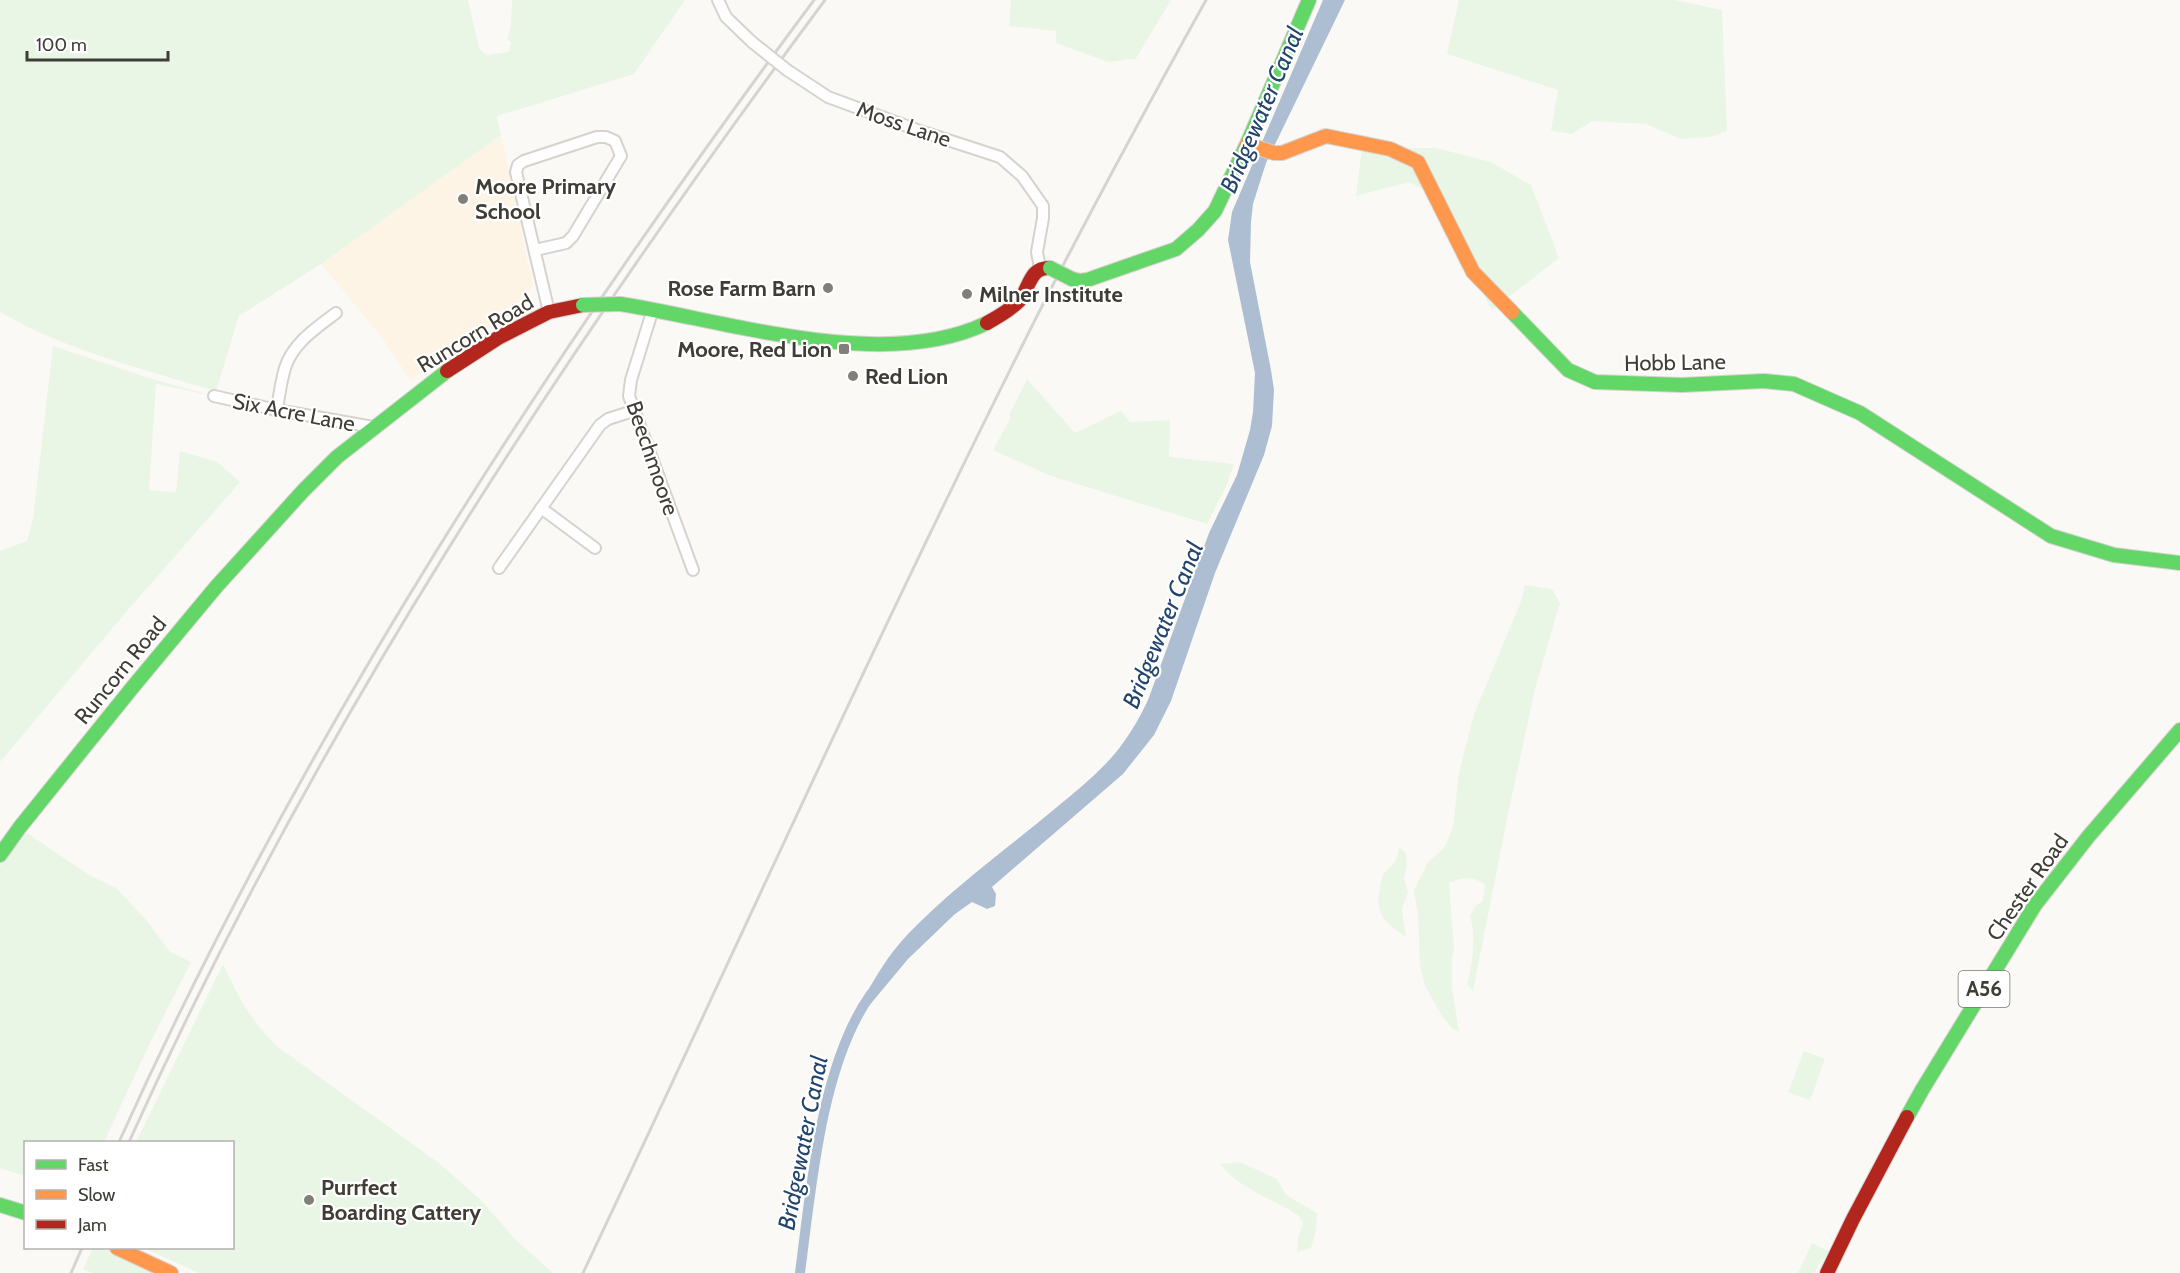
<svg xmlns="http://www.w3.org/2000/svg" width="2180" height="1273" font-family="Cabin,sans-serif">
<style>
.built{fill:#fdf4e5}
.green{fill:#e9f6e5}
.water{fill:#aebed2}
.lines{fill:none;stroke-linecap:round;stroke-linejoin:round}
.canal{stroke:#aebed2;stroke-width:10}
.street-casing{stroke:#d6d2ce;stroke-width:14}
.fast-casing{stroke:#d6d2ce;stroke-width:16}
.slow-casing{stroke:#d6d2ce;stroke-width:16}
.jam-casing{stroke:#d6d2ce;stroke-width:16}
.street{stroke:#fefefe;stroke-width:10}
.fast{stroke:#63d668;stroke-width:14}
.slow{stroke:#ff974d;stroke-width:14}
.jam{stroke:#b3261e;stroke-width:14}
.rail{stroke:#d6d4d3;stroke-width:3}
.street-bridge-casing{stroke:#d6d2ce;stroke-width:14;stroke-linecap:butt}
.fast-bridge-casing{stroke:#d6d2ce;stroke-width:16;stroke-linecap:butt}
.street-bridge{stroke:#fefefe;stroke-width:10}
.fast-bridge{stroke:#63d668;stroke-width:14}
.poi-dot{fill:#817f79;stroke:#fff;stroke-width:2}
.labels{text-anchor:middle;stroke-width:4.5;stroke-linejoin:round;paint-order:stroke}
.shield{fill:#fff;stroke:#797772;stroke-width:1.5}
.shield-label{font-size:21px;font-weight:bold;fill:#403d36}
.street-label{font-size:22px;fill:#403d36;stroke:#fff}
.poi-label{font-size:22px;font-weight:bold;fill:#403d36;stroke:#fff;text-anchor:start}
.water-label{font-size:24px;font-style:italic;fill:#22456e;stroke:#fff}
</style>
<rect width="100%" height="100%" fill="#fbf9f6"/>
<path class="built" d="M501,135L533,286L518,310L451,350L411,381L383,339L321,264Z"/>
<g class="green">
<path d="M0,0H468L479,48L486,55L509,52L511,42L507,40L511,26L512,0H685L634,74L497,116L501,135L321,264L239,316L216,391C142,369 68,351 0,312Z"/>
<path d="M1011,0H1171L1135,60L1132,59L1108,62L1056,43V31L1009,26Z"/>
<path d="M1459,0H1675L1722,10L1727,131L1710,137L1681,139L1646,124L1592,121L1572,134L1551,131L1558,90L1447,54Z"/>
<path d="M1362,148H1436L1491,162L1531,185L1559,258L1492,310L1429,192L1409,182L1356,196Z"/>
<path d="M53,346L149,378L214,396L156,384L149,490L176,492L180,451L217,462L240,482L126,612L0,762V551L27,541L33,519Z"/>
<path d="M1027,379L1075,433L1121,411L1130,422L1170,420L1169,457L1234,464L1225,489L1207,524L1051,476L993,450L1011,417L1009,415Z"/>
<path d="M1525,585L1552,589L1560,603L1536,685L1509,809L1473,991L1467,984C1473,963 1476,936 1470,916L1475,906L1483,901L1485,884C1472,876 1462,877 1449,883L1454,948L1452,961V988L1459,1032L1452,1028L1442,1016L1425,986L1420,965L1418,915L1414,890L1428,862L1444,848L1453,828L1459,772L1474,714L1522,599Z"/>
<path d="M27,833L89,875L116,888L148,922L169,951L191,962L148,1047L104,1142H26L25,1176L0,1168V866Z"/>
<path d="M1399,847L1406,853L1407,865L1404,879L1408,892L1402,909L1406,937C1386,923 1374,915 1380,888C1381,884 1381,877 1384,874C1394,861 1396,866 1399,847Z"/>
<path d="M223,964C240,1000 249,1018 278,1047L440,1164L481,1200L515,1239L553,1273H199L144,1248H232V1142H136Z"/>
<path d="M1804,1051L1825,1059L1810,1100L1788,1092Z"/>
<path d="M1240,1162L1277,1179L1286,1195L1317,1213L1316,1231L1311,1248L1297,1252L1298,1238L1303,1224L1299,1216C1273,1198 1240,1190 1220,1164Z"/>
<path d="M1812,1243L1829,1251L1814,1273H1798Z"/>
<path d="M93,1248C113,1248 136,1264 153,1273H92L83,1269Z"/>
</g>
<path class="water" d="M1323,0H1345L1266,163L1253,204L1251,222L1250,262L1271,370L1274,390L1272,426L1264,455L1215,573L1171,701L1154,735L1123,774L992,887L996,894L995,906L987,909L972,902L955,914L908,959L868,1007L861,1002C876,977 887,956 908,934C953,887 1007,849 1057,807C1080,788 1106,767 1123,743C1133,729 1141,715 1148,700L1209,533L1237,475L1250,430L1253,412L1255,373L1228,240L1232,212Z"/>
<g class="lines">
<path class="canal" d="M800,1273C811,1188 821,1064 871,994"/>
<defs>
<g id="street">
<path d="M718,0L726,17L752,42"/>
<path d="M787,70L828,97L920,131L1000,157L1022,176L1043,206V218L1037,252L1040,268"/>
<path d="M535,250L566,243L573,236L621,156L615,141L606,137H597L524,161L518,165L516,172L549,312"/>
<path d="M653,309L631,380L629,396L693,570"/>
<path d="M214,396L277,410L373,427"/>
<path d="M277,410C279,396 281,381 285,368C293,343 316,328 336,313"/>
<path d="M541,508L595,548"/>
<path d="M499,568L600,425L608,419L633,411"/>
</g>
<g id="fast">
<path d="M1072,279L1079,281L1087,280L1176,249L1198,230L1215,211L1247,144L1309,0"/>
<path d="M620,304C729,321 883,373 987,323"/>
<path d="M1512,312L1568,370L1595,382L1682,385L1764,381L1794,384L1860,413L2051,536L2114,555L2180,563"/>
<path d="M0,855L20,827L132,688L216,587L303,491L337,457L447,371"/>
<path d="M1907,1117L1922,1090L2035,905L2088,837L2180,730"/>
<path d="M0,1205L26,1213"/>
</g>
<g id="slow">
<path d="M1247,144L1274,153H1282L1326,136L1390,149L1418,162L1473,272L1512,312"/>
<path d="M117,1248L171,1273"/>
</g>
<g id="jam">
<path d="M987,323C998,317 1010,310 1019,301C1030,288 1029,267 1050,268"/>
<path d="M447,371L498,338L549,312L583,305"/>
<path d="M1827,1273L1853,1219L1907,1117"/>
</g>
</defs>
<use href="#street" class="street-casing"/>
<use href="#fast" class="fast-casing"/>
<use href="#slow" class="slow-casing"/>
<use href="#jam" class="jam-casing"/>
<use href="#street" class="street"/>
<use href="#fast" class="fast"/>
<use href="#slow" class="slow"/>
<use href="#jam" class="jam"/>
<g class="rail">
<path d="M119,1142C302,735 548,358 814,0"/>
<path d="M129,1142C312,735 559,358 825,0"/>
<path d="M71,1273L82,1248"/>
<path d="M583,1273C729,964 869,652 1022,346C1080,229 1143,114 1206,0"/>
</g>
<defs>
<path id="street-bridge" d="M752,42L787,70"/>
<g id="fast-bridge">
<path d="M1050,268L1072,279"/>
<path d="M583,305L620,304"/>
</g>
</defs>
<use href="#street-bridge" class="street-bridge-casing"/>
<use href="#fast-bridge" class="fast-bridge-casing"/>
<use href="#street-bridge" class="street-bridge"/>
<use href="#fast-bridge" class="fast-bridge"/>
</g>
<g class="poi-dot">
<circle cx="463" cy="199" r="6"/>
<circle cx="828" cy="288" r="6"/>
<circle cx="967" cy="294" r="6"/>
<rect x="838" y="343" width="12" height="12" rx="3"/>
<circle cx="853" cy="376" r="6"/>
<circle cx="309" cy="1200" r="6"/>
</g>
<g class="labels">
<rect class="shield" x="1958.5" y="971" width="51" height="36" rx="4.5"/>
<g class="shield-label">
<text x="1984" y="996">A56</text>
</g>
<g class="street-label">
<text transform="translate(904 124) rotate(19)" y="8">Moss Lane</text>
<text transform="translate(475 333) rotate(-31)" y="8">Runcorn Road</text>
<text transform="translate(1675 362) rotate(-1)" y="8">Hobb Lane</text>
<text transform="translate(294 412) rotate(11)" y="8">Six Acre Lane</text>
<text transform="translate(653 458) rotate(71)" y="8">Beechmoore</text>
<text transform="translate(120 670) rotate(-51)" y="8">Runcorn Road</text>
<text transform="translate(2027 887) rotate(-55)" y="8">Chester Road</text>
</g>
<g class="poi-label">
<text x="475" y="194">Moore Primary<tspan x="475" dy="25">School</tspan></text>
<text x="816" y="296" text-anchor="end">Rose Farm Barn</text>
<text x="979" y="302">Milner Institute</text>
<text x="832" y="357" text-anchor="end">Moore, Red Lion</text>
<text x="865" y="384">Red Lion</text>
<text x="321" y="1195">Purrfect<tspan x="321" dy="25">Boarding Cattery</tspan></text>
</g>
<g class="water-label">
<text transform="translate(1262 110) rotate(-67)" y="8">Bridgewater Canal</text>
<text transform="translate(1163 625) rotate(-68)" y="8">Bridgewater Canal</text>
<text transform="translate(803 1143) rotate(-79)" y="8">Bridgewater Canal</text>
</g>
</g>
<rect x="24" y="1141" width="210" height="108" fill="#ffffff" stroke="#b3b1af" stroke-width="1.5"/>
<rect x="36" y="1160" width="30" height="9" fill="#63d668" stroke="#b3b1af" stroke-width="1.5"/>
<text x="78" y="1171" font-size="18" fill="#403d36">Fast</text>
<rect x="36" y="1190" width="30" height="9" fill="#ff974d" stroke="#b3b1af" stroke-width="1.5"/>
<text x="78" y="1201" font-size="18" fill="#403d36">Slow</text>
<rect x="36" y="1220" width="30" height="9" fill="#b3261e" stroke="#b3b1af" stroke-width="1.5"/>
<text x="78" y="1231" font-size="18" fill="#403d36">Jam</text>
<path d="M27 51v9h141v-9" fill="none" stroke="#403d36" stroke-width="3"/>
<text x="36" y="51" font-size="18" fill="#403d36" stroke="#ffffff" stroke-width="4.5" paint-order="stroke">100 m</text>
</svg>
